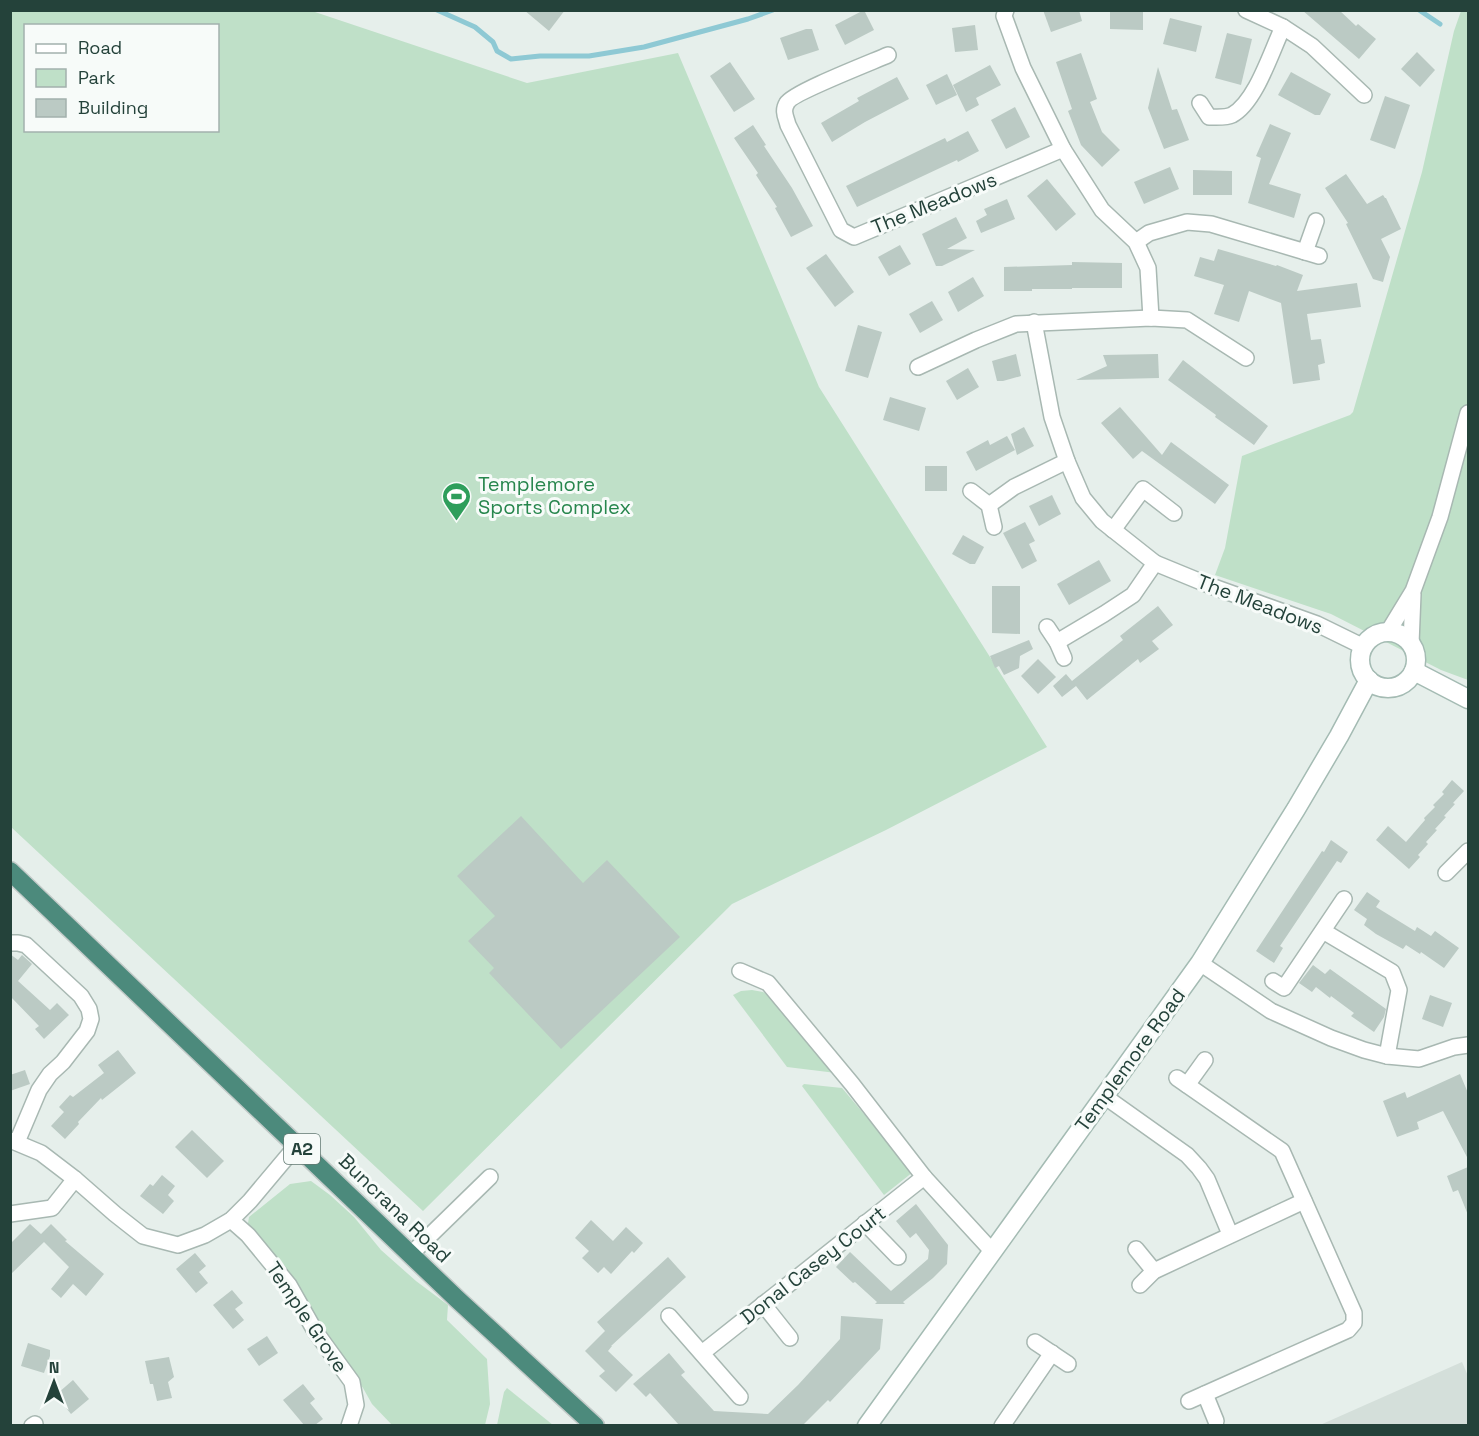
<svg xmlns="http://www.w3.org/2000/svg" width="1479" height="1436" font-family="'Space Grotesk',sans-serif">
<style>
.built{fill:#d4dfda}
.green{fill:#bfe0c8;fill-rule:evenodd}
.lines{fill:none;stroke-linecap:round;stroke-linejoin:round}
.stream{stroke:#8ec9d4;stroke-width:5}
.building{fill:#bbcac4}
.minor-casing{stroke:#a8b8b2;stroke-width:18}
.secondary-casing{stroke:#a4bbb3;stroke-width:21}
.trunk-casing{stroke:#c2cac8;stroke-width:21}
.minor{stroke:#fff;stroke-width:15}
.secondary{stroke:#fff;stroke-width:18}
.trunk{stroke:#4c8a7c;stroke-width:18}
.labels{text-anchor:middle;stroke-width:6;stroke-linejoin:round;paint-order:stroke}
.shield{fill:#f7fbf9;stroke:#637a73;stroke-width:1.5}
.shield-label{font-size:18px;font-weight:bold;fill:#24423a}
.street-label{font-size:20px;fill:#24423a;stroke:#f7fbf9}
.leisure-label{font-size:20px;fill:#27864d;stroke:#f7fbf9;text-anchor:start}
</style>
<rect width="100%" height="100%" fill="#e6efeb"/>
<path class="built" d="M1462,1362L1468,1376V1425H1320Z"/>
<g class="green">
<path d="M11,11H312L527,83L678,53L819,387L1047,747L886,830L732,904L423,1211L11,827ZM26,26H218V130H26Z"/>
<path d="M1461,11H1468V680L1441,670L1331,614L1215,575L1225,548L1242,456L1350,415L1353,412L1422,172L1454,31Z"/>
<path d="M752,990L763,992L771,997L836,1073L787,1067L733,995L741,991Z"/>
<path d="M804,1084L842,1088L913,1172L884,1195L802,1086Z"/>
<path d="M311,1181L330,1195L354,1217L381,1250L416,1281L448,1305L447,1320L487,1359L490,1404L485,1425H392L372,1404L363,1388L330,1342L301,1289L282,1265L258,1237L247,1229L249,1217L290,1184Z"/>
<path d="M507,1388L553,1425H497L504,1392Z"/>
</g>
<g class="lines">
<g class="stream">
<path d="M437,10L475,27L493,42L497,51L511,59L540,56H589L644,47L748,19L773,10"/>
<path d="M1419,10L1440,24"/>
</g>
</g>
<g class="building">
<path d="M524,10H565L549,31Z"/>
<path d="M864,10L874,30L845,45L835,25Z"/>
<path d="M1043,10H1079L1082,21L1051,32Z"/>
<path d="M1110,10H1143V30L1110,29Z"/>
<path d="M1302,10H1339L1356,26L1358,24L1376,39L1359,59Z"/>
<path d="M1170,18L1202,26L1196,52L1163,44Z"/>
<path d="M975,25L978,50L955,52L952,28Z"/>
<path d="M806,29H812L819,50L788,60L780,38Z"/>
<path d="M1227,33L1252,39L1241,85L1215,78Z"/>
<path d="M1417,52L1435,70L1420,87L1401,69Z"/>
<path d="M1081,53L1097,99L1090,102L1102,132L1120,150L1102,167L1081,145L1068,111L1072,109L1056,62Z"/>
<path d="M730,62L755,99L734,112L710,76Z"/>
<path d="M990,65L1001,85L976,98L979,105L966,112L953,85Z"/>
<path d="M1158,67L1172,110L1177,109L1189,140L1164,149L1148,108Z"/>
<path d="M1291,72L1331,94L1320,115H1315L1278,95Z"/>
<path d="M947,74L957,95L936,105L926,85Z"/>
<path d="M897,77L909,99L865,122L832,142L821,123L859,101L857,98Z"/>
<path d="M1385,96L1410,105L1395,149L1370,140Z"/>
<path d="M1015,107L1030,137L1006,149L991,120Z"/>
<path d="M1270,124L1291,133L1269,184L1301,194L1294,218L1248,203L1261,158L1256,156Z"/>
<path d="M753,125L766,145L764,146L792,188L813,226L791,237L775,208L777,207L756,175L758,173L734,138Z"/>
<path d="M968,131L979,151L958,162L957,160L857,207L846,186L945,138L947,142Z"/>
<path d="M1170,167L1179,189L1144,204L1134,182Z"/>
<path d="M1193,170L1232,171V195H1193Z"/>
<path d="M1346,174L1367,204L1383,195L1385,198H1386L1401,229L1381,239L1390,257L1383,282L1373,279L1346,224L1348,223L1325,188Z"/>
<path d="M1047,179L1076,214L1056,231L1027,196Z"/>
<path d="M1007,199L1015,219L981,233L976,221L987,215L984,209Z"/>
<path d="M956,217L967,238L947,249L975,250L942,266H936L922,234Z"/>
<path d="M900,245L911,264L889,276L878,257Z"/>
<path d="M1218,249L1232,253V255V253L1276,266L1277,265L1303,275L1297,291L1357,283L1361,307L1307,314L1311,340L1321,339L1325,363L1318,365L1320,380L1293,384L1281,303L1249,291L1239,322L1214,314L1224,285L1194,276L1200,257L1214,261Z"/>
<path d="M826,254L854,292L835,307L806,268Z"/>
<path d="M1072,262L1122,263V288H1072V289H1032V291H1004V267L1072,265Z"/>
<path d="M973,277L984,296L958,312L948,292Z"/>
<path d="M932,301L943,320L920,333L909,314Z"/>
<path d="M858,325L882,332L868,378L845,371Z"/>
<path d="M1016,354L1021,376L1003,381H997L992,361Z"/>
<path d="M1158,354L1159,378L1076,380L1107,366L1103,355Z"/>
<path d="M1183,360L1268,426L1254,445L1215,417L1216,415L1168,380Z"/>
<path d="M968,368L979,387L957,400L946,381Z"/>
<path d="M890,397L926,408L919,431L883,420Z"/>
<path d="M1120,407L1162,455L1171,442L1229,485L1215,504L1142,451L1133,459L1101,423Z"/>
<path d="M1024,427L1034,446L1017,455L1011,434Z"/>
<path d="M1007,436L1015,450L976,471L966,452L988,440L990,445Z"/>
<rect x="925" y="466" width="22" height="25"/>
<path d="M1052,495L1061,514L1039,526L1029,506Z"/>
<path d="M1025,522L1035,541L1029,544L1037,561L1022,569L1003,533Z"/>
<path d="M963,535L984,547L975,564H970L952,554Z"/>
<path d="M1099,560L1111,581L1069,605L1057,584Z"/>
<path d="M992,586H1020V634L992,633Z"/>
<path d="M1158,606L1173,625L1152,641L1159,649L1140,663L1138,659L1087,700L1076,686L1062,697L1053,686L1066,674L1072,681L1123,640L1120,636Z"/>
<path d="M1029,640L1033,649L1020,656L1019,668L1004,675L999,666L995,668L990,656Z"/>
<path d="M1038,659L1056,677L1038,694L1021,676Z"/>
<path d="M1452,780L1464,791L1453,803L1455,804L1444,816L1446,817L1435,829L1437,830L1426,842L1428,844L1418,855L1420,857L1409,869L1376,840L1388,826L1406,842L1425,820L1424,818L1435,807L1433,805L1444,794L1442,792Z"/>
<path d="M521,816L583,883L607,860L680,937L561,1049L489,973L494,968L468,941L495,916L457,876Z"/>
<path d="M1331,840L1348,852L1341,863L1337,861L1280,946L1283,948L1274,963L1256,951L1322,851L1324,852Z"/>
<path d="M1367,892L1380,901L1376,907L1415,931L1417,927L1431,936L1435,931L1459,948L1444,968L1421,952L1420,954L1406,945L1403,949L1376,934L1364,925L1367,919L1354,910Z"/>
<path d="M10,954L18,960L22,955L32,964L18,981L50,1010L57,1003L69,1015L44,1039L35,1029L39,1026L10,996Z"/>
<path d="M1313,965L1325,974L1330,969L1386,1009L1384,1017L1374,1032L1351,1016L1354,1013L1331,996L1330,998L1316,987L1312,992L1299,983Z"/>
<path d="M1430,995L1452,1003L1443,1027L1422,1019Z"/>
<path d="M118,1050L136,1073L102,1100L101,1098L78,1122L79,1124L65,1139L51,1126L64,1112L59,1107L70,1095L73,1097L104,1073L98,1065Z"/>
<path d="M25,1070L30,1084L10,1091V1075Z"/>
<path d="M1460,1074L1468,1093V1159L1443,1111L1417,1122L1419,1129L1397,1137L1383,1101L1405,1092L1407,1098Z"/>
<path d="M192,1130L224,1161L207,1178L175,1147Z"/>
<path d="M1468,1167V1215L1458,1190L1453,1192L1447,1176Z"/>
<path d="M162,1175L175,1186L168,1195L174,1201L163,1214L140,1196L150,1184L153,1186Z"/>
<path d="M916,1204L948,1245L947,1264L933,1278L903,1302L905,1304H875L877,1302L855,1282L853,1283L836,1267L850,1252L891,1291L928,1259L929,1250L916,1233L910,1238L896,1221Z"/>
<path d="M591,1220L613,1241L626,1227L643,1243L634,1253L632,1251L611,1274L604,1267L598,1273L582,1258L589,1251L575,1238Z"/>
<path d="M30,1224L41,1234L51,1224L67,1240L65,1241L104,1274L86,1296L73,1284L61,1298L51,1289L69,1267L44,1242L10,1275V1244Z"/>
<path d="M195,1253L206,1266L199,1272L208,1283L196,1293L176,1269Z"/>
<path d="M668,1257L686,1277L611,1346H612L608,1351L633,1375L616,1392L599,1376L605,1371L585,1351L605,1331L597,1322Z"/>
<path d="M232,1290L243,1303L235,1309L244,1320L233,1329L213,1305Z"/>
<path d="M841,1316L883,1319L880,1349L830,1402L828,1400L803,1425H679L650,1393L646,1397L633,1384L669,1353L685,1372L681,1375L714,1411L768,1414L798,1385L840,1339Z"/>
<path d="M267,1336L278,1353L259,1366L247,1349Z"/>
<path d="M28,1343L50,1350V1356L44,1373L21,1366Z"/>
<path d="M169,1357L174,1377L168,1382L172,1398L157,1401L153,1384H150L145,1361Z"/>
<path d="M73,1380L89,1399L71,1414L58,1398V1393Z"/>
<path d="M303,1384L315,1399L310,1403L323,1419L315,1425H304L283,1400Z"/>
</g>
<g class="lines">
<defs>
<g id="minor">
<path d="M1006,10L1004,16L1023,68L1063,149L1102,210L1136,242L1148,268L1151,318"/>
<path d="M1246,10L1283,27L1312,46L1364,95"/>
<path d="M888,55C872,62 792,93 787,103C782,111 786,117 788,125L841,230L854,237L1063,149"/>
<path d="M1200,103L1209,117C1215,117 1226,118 1232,115C1256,102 1271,52 1283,27"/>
<path d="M1136,242L1149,233L1187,222L1211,224L1319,256"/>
<path d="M1305,252L1316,221"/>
<path d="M1034,322L1052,417L1067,461L1083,498L1102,521L1155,563L1211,586L1317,624L1364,647"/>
<path d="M918,367L976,340L1016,324L1151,318L1187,320L1246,358"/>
<path d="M971,491L989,505L994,527"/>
<path d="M989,505L1014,487L1067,461"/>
<path d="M1113,530L1143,489L1174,513"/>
<path d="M1047,627L1057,642L1064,658"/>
<path d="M1388,632L1413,591L1440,517L1468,413"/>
<path d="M1057,642L1104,614L1133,595L1155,563"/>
<path d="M1411,644L1413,594"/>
<path d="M1446,873L1468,851"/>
<path d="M1323,931L1392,972L1399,990L1387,1056"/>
<path d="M10,943H18L26,945L81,996L89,1009L91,1019L87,1031L63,1062L50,1074L39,1090L17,1142"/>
<path d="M1200,963L1271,1011L1331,1038L1364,1050L1387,1056L1419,1059L1454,1047L1468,1045"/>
<path d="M740,971L768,983L852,1084L924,1177L992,1251"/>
<path d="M1273,981L1284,988L1344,899"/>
<path d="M1177,1078L1282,1151L1354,1313V1323L1348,1330L1189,1401"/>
<path d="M1187,1085L1205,1060"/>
<path d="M1104,1096L1187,1155L1199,1168L1207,1179L1230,1234"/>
<path d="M10,1140L41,1153L75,1179L115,1214L143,1236L178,1245L205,1235L231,1220L250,1201L297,1145"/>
<path d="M10,1214L52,1208L75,1179"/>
<path d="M231,1220L248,1235L289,1285L315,1331L352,1382L356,1405L349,1426"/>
<path d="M865,1223L898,1257"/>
<path d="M1136,1249L1154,1271"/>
<path d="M411,1254L490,1177"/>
<path d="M1140,1285L1154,1271L1304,1201"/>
<path d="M763,1304L790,1338"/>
<path d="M669,1316L740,1397"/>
<path d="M1035,1342L1068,1364"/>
<path d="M702,1353L924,1177"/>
<path d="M1205,1394L1216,1421"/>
<path d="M32,1426L35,1424"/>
<path d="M1002,1426L1052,1353"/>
</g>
<g id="secondary">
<circle cx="1388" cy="660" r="28"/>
<path d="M1414,671L1468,699"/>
<path d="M867,1426L1200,963L1296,809L1339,736L1369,680"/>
</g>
<path id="trunk" d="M10,871L457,1299L595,1426"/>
</defs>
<use href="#minor" class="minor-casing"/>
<use href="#secondary" class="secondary-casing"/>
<use href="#trunk" class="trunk-casing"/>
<use href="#minor" class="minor"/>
<use href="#secondary" class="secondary"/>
<use href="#trunk" class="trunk"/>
</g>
<defs>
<symbol id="stadium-pin" viewBox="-11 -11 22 30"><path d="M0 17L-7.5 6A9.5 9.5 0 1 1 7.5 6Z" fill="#2e9e5b" stroke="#f7fbf9"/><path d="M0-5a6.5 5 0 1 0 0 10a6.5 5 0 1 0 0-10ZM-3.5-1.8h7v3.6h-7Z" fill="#fff"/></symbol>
</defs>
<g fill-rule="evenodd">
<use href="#stadium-pin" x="440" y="480" width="33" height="45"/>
</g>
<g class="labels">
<rect class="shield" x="284" y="1134" width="36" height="30" rx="4.5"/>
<g class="shield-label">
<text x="302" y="1155">A2</text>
</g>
<g class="street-label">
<text transform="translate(934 203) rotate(-22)" y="7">The Meadows</text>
<text transform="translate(1260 604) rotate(21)" y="7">The Meadows</text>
<text transform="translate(1130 1060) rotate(-54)" y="7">Templemore Road</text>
<text transform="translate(395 1208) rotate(44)" y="7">Buncrana Road</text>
<text transform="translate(813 1265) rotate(-38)" y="7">Donal Casey Court</text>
<text transform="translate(307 1317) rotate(56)" y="7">Temple Grove</text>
</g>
<g class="leisure-label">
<text x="478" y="491">Templemore<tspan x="478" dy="23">Sports Complex</tspan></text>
</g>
</g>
<rect width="1479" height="1436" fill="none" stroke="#24423a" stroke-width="24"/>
<rect x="24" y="24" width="195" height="108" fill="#f7fbf9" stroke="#a3b1ad" stroke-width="1.5"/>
<rect x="36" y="44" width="30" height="9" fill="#ffffff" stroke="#a3b1ad" stroke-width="1.5"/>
<text x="78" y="54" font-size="18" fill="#24423a">Road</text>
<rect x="36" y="69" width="30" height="18" fill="#bfe0c8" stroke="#a3b1ad" stroke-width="1.5"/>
<text x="78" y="84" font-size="18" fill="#24423a">Park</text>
<rect x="36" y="99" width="30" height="18" fill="#bbcac4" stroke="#a3b1ad" stroke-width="1.5"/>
<text x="78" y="114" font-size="18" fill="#24423a">Building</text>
<g transform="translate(54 1382)" stroke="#f7fbf9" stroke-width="4.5" paint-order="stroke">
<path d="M0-4.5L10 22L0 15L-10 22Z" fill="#24423a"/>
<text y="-9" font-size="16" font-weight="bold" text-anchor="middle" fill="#24423a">N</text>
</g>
</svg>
